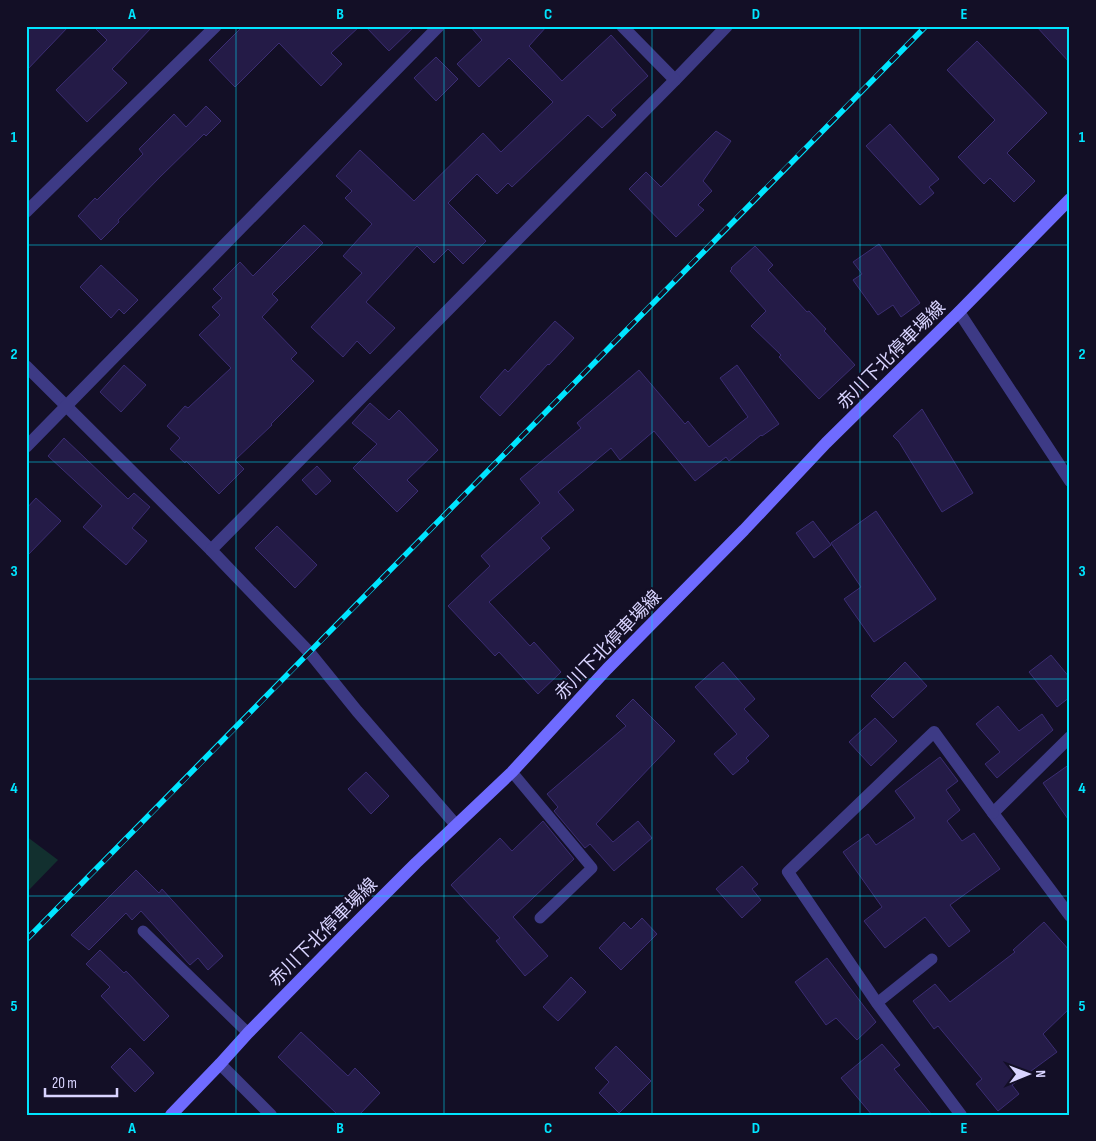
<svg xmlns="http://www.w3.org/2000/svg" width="1096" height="1141" font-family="'Sofia Sans Condensed','Noto Sans JP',sans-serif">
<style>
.green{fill:#12302f}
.building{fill:#241b47;stroke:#3b2d73}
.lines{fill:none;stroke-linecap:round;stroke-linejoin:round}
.lane{stroke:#3d3a85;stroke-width:11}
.street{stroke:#3d3a85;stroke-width:12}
.secondary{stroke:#6f6bff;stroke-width:12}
.rail-casing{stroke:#00e5ff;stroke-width:5.5}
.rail{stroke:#130f26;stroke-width:4;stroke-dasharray:11;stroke-linecap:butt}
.grid{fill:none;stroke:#00e5ff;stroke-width:1;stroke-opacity:0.55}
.labels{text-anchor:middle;stroke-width:4;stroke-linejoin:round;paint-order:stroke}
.street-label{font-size:18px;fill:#d9d4ff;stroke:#130f26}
.neatline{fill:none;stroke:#00e5ff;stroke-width:2}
.grid-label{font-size:16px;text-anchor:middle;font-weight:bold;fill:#00e5ff}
</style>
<rect width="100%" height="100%" fill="#130f26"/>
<path class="green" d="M26,836L58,860L26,893Z"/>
<g class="building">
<path d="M26,26H69L26,71Z"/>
<path d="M93,26H153L112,69L127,83L87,122L56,90L107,40Z"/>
<path d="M243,26H360L331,53L342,64L321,86L279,43L235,87L209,60Z"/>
<path d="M365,26H415L389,51Z"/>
<path d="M470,26H547L529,46L562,81L611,35L648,76L611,110L616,115L602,128L588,115L512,187L508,183L497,194L477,174L448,203L486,241L463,264L448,249L434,263L417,246L366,302L395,328L370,354L357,341L343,357L311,327L362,273L343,256L372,224L345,198L352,191L336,176L360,150L414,201L483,133L501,152L553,102L509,58L479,87L457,64L482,40Z"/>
<path d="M1036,26H1070V63Z"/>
<path d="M977,41L1047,113L1007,153L1035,181L1014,202L990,178L984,184L958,157L995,120L947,70Z"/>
<path d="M436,57L458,79L436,101L414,78Z"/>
<path d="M206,106L221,121L206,136L204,134L160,177L118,220L119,222L101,240L78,216L95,198L97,200L143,154L139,149L174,114L186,127Z"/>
<path d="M890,124L939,179L929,187L934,193L920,205L866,146Z"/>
<path d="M716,131L731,141L703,181L712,191L698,205L704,210L676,237L629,189L646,172L661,187Z"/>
<path d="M304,225L323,243L272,294L278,300L262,317L297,353L291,359L314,381L271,424L272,425L235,460L244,469L219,494L186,461L185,463L170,449L180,438L167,426L185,406L188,408L231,368L199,335L220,315L212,307L222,298L213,289L240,262L253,276Z"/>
<path d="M879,244L920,303L901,317L893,305L878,315L853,280L862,274L853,262Z"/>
<path d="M755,246L773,265L768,270L807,312L809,311L826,329L824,331L855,365L819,399L779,357L781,355L751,326L766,311L730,271L732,269L731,268Z"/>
<path d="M101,265L138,300L124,314L119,309L111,318L80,287Z"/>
<path d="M555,321L574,338L549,365L548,364L500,416L480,397L505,369L508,372Z"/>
<path d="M124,365L146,385L121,412L100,392Z"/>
<path d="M737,365L779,424L762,436L761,435L729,461L726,457L695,481L654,431L620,460L611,448L558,492L574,510L541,538L550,548L489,602L530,646L534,642L561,672L538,694L499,652L495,656L448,606L490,566L481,556L540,503L520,479L581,428L577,423L639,370L685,424L688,421L709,447L748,417L720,378Z"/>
<path d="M370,403L389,420L399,410L438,450L407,480L418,491L397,512L353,468L377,444L352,423Z"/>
<path d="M922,409L973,493L942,512L899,442L893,436Z"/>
<path d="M64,438L128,499L134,493L150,507L132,528L147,541L126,565L83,527L102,506L48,456Z"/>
<path d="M317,466L331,481L316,495L302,480Z"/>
<path d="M36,498L61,521L26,557V509Z"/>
<path d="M876,511L936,599L874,642L844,599L861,587L831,543Z"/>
<path d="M813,521L831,545L814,558L796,533Z"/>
<path d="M277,526L317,565L295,588L255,548Z"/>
<path d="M1051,655L1070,678V697L1057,707L1029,672Z"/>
<path d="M723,662L755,699L744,709L769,736L746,758L749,761L733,775L714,754L737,734L695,687Z"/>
<path d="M905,662L927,686L893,718L871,696Z"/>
<path d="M633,699L675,741L596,824L613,842L638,821L652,838L614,871L590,844L585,848L554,811L558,807L547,794L626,726L616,716Z"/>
<path d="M998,706L1019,731L1042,714L1053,730L997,778L985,764L1000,752L976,724Z"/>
<path d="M875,718L897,741L871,766L849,742Z"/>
<path d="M940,757L958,781L946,790L960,810L947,821L962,841L974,833L1000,869L950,905L970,931L949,947L925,917L885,948L864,921L882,907L843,852L868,834L876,845L915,818L895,791Z"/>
<path d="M1070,764V822L1043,783Z"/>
<path d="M366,772L389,796L371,814L348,789Z"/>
<path d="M543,821L574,859L513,917L548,956L525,976L496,941L500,938L451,885L500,838L512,851Z"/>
<path d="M742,866L758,884L752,889L761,900L742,918L716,889Z"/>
<path d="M136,870L159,893L162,889L223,956L208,970L198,958L190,965L141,911L132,920L126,913L89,950L71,935Z"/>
<path d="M642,918L657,934L621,970L599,948L624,922L631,929Z"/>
<path d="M1044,922L1070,951V1008L1043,1034L1057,1052L1012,1085L1019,1094L998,1111L976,1084L982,1079L938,1026L934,1029L913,1001L935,984L950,1002L1015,952L1013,950Z"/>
<path d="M100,950L124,973L126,971L169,1016L144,1041L101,996L110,987L86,964Z"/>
<path d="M827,958L876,1022L857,1040L836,1018L826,1025L795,982Z"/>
<path d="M571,977L586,992L558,1021L543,1007Z"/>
<path d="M301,1032L348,1076L355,1068L380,1093L359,1115H338L278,1057Z"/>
<path d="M882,1044L900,1065L894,1069L932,1115H872L841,1078Z"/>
<path d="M616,1046L651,1081L619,1113L599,1093L609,1082L595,1068Z"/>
<path d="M130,1048L154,1073L135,1092L111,1067Z"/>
</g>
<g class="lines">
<g class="lane">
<path d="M512,772L592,868L540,918"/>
<path d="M143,931L248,1033"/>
<path d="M877,1003L932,959"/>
</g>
<g class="street">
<path d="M675,80L727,26"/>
<path d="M26,212L216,26"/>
<path d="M959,312L1070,481"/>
<path d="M26,366L211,550"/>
<path d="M26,447L439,26"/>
<path d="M1070,737L993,813L1070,916"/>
<path d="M456,825L357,711L310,653L211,550L675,80L622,26"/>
<path d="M220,1064L271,1115"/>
<path d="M961,1115L877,1003L788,872L934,732L993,813"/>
</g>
<path class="secondary" d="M171,1115L220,1064L248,1033L349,930L416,863L512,772L607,669L744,530L826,443L959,312L1070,199"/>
<defs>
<path id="rail" d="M26,940C327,636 625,330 926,26"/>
</defs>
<use href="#rail" class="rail-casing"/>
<use href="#rail" class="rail"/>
</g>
<path class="grid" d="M236,26V1115M444,26V1115M652,26V1115M860,26V1115M26,245H1070M26,462H1070M26,679H1070M26,896H1070"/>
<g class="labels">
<g class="street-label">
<text transform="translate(891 355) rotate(-45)" y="6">赤川下北停車場線</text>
<text transform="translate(608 645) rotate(-46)" y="6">赤川下北停車場線</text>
<text transform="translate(323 932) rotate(-45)" y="6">赤川下北停車場線</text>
</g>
</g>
<rect width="1096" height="1141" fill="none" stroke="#130f26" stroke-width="55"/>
<g transform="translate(1028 1074) rotate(89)" stroke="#130f26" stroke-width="4" paint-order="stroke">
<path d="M0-4L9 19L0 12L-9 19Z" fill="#d9d4ff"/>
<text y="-8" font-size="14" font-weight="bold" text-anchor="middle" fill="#d9d4ff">N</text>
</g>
<path d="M45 1088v8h72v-8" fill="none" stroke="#d9d4ff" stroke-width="2.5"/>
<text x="52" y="1088" font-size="15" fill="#d9d4ff" stroke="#130f26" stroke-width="4" paint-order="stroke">20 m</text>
<rect x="28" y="28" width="1040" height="1086" class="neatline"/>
<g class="grid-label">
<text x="132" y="19">A</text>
<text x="340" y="19">B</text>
<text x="548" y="19">C</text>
<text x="756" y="19">D</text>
<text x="964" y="19">E</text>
<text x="14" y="142">1</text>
<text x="1082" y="142">1</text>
<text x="14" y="359">2</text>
<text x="1082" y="359">2</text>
<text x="14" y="576">3</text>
<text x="1082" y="576">3</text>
<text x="14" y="793">4</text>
<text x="1082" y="793">4</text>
<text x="14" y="1011">5</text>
<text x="1082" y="1011">5</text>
<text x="132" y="1133">A</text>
<text x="340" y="1133">B</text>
<text x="548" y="1133">C</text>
<text x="756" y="1133">D</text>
<text x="964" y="1133">E</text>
</g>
</svg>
